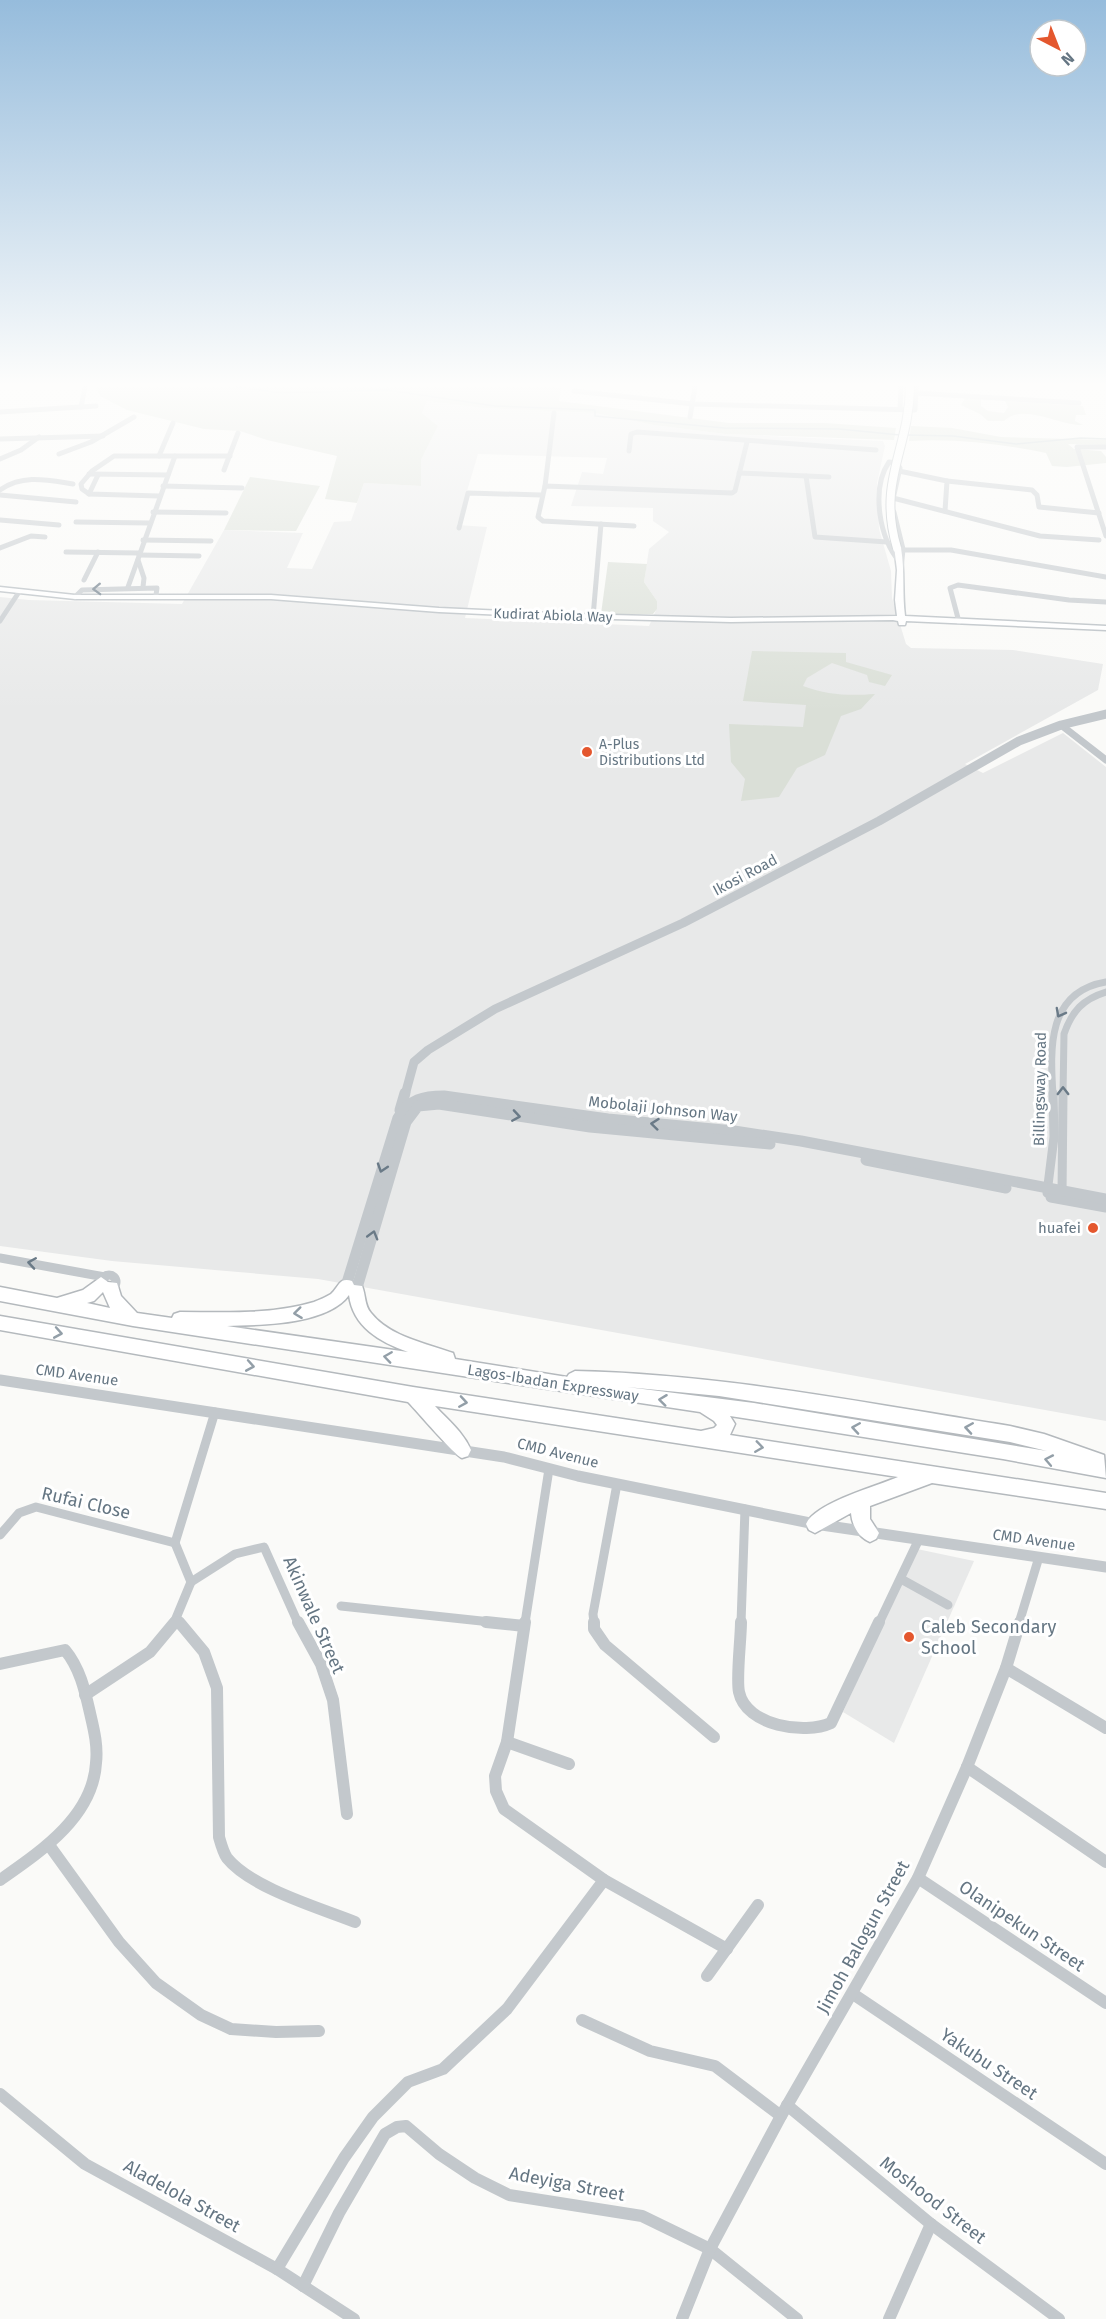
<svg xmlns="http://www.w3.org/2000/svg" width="1106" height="2319" font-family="'Fira Sans',sans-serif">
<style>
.built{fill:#e8e9e9;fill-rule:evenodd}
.green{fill:#dadfd7}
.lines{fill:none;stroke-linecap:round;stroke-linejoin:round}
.stream{stroke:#bbc7cb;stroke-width:1.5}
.secondary-casing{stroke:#b3babf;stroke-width:3}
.motorway-casing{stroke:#b4b9bd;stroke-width:3}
.minor-far3{stroke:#c3c8cc;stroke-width:5}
.minor-far2{stroke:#c3c8cc;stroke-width:7}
.minor-far1{stroke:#c3c8cc;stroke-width:9}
.minor{stroke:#c3c8cc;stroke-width:12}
.tertiary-far1{stroke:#c3c8cc;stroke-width:9}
.tertiary{stroke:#c3c8cc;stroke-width:11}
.secondary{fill:#fff;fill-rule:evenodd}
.motorway{fill:#fff;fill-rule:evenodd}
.secondary-bridge-casing{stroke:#b3babf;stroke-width:10;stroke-linecap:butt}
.secondary-bridge{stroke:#fff;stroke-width:8}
.oneway{stroke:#6a7a87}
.oneway2{stroke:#939fa8}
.poi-dot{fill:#e4572e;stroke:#fff;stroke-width:2}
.labels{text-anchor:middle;stroke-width:6;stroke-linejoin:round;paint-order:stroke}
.far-street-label{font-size:14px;fill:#657683;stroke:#fff}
.far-poi-label{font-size:14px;fill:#657683;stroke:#fff;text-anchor:start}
.street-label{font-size:15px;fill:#657683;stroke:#fff}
.poi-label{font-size:15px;fill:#657683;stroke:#fff;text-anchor:end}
.near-street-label{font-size:18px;fill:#657683;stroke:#fff}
.near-poi-label{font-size:18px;fill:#657683;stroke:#fff;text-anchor:start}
</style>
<rect width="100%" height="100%" fill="#fafaf8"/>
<g class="built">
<path d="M427,401L483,408L595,413L654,425L725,434L883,441L885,446L877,483L879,529L891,571L892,598L906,644L911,648L1013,650L1103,664L1098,690L965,764L983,773L1063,733L1106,767V1421L318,1279L112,1261L0,1246V597L29,600L182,604L224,530L303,533L287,568L312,569L334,522L351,521L364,483L421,486V460L438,426L422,413ZM478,454L607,458L603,474L582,472L571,506L653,508V521L669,532L649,549L644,582L657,601V608L649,626L465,618L487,527L457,525Z"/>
<path d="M917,1549L974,1561L894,1743L843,1712Z"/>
</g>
<g class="green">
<path d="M96,387H555L561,388L559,401L729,423H825L896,428L894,440L725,434L654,425L595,413L483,408L427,401L422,413L438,426L421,460V486L364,483L357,503L325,499L337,456L267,440L240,431L204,429L127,410L100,396Z"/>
<path d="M965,398L981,399V406L988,411L1004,413L1008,407L1005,401L1083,406L1086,415H1076L1075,421L1083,425C1063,427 1021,402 1004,421H988L980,414L961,405Z"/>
<path d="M911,426L952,428L1001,437L1106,440V445L1068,444L1074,449L1101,451L1106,457V463L1067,467L1052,466L1046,453C1002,444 954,438 909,441Z"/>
<path d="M250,477L320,486L296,531L224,530Z"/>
<path d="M608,562L647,564L644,582L657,601V609L653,614H601Z"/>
<path d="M752,651L846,653V662L892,675L885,686L869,682L867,675L832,663L807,678L803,686C828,695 848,696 875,694L861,709L841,716L825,755L797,768L779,797L741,801L745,779L731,762L729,724L803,727L806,705L743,701Z"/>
</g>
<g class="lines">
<g class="stream">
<path d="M236,387L282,393L387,390L495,406L595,410V416L724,428L839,429L900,435"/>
<path d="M906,435L953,436L1016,444L1081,438L1106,439"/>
</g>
<defs>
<path id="secondary" d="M894,546L901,548C905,572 902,592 905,616L1106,626V630L906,621L905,625H899L898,621L893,620L731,622L572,618L439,612L271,599H75L0,591V587L75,595H271L439,608L572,614L731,618L897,616L895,600L897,570Z"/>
<path id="motorway" d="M101,1277L108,1282L117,1283L121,1296L137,1313L172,1318L174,1314L180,1312C224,1312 271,1315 314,1302C319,1300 326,1297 331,1294C339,1287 339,1277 352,1281L354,1285L362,1286C366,1295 364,1305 371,1313C390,1337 426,1343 453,1353L455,1359L567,1377L569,1374L575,1371C721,1374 866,1403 1010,1426L1044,1434L1104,1455L1106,1478L1003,1459L730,1416L735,1424L730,1435L1106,1493V1509L932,1483L870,1506V1519L879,1533L876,1539L870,1542C858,1537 852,1525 851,1513L815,1533L809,1530L806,1524C815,1503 877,1486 898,1477L435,1406C448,1420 463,1432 471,1450L468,1456L462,1458C455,1456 417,1411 408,1402L0,1330V1316L413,1387L701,1431L714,1428L717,1425L714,1421L700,1412L133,1326L0,1301V1287L57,1298L83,1290ZM103,1292L110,1308L87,1303L94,1301ZM349,1295C353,1327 380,1342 408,1352L227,1326C261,1325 327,1325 349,1295ZM627,1387L719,1396L1010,1442L1047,1451L754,1403Z"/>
</defs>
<use href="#secondary" class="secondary-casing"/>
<use href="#motorway" class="motorway-casing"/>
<g class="minor-far3">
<path d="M574,391L693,404L915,410L916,387"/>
<path d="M916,393L1079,403"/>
<path d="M81,407L85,387"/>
<path d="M900,409L901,387"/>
<path d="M0,412L96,406"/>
<path d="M690,417L695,387"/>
<path d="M0,439L103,436"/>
<path d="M1106,447H1077L1106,536"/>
<path d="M629,451L631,434L637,432L876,450"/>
<path d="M59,454L91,442L134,417"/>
<path d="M159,456L173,423"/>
<path d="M0,459L21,450L39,437"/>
<path d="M224,470L238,433"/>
<path d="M899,471L947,481L945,511"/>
<path d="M739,473L829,477"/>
<path d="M89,474L168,475"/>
<path d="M806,476L815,537L887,542"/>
<path d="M947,481L1032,490L1037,495L1039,507L1099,513"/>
<path d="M163,486L242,488"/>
<path d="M545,486L554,413"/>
<path d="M0,490C23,474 47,480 73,484"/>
<path d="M89,494L98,475"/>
<path d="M0,495L76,502"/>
<path d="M159,496L89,494L82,489L81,484L92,471L114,456H230"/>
<path d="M893,498L1040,536L1099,540"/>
<path d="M893,499L900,468L897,463L889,462C871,488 879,540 900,562"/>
<path d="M153,512L226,513"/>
<path d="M894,512L903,549L901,570"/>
<path d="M0,520L59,525"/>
<path d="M76,522L149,523"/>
<path d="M634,526L543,521L538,517L545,486L732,493L735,491L747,442"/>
<path d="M459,528L468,493L541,495"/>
<path d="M143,540L211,541"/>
<path d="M0,548L31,536L45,537"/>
<path d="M903,550H951L1106,577"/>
<path d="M66,552L139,553"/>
<path d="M139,555L199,556"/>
<path d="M138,560L144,578L143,587"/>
<path d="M84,580L98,552"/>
<path d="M128,587L175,456"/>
<path d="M75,597L82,590L157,588L156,595"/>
<path d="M593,617L601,524"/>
<path d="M0,621L19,592"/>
<path d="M959,622L950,588L958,585L1069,600L1106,602"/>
</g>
<g class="minor-far2">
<path d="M1061,725L1106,760"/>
<path d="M1053,1095C1050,1048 1047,992 1106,982"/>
<path d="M1063,1095L1064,1034C1072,1011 1083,999 1106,992"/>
</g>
<g class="minor-far1">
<path d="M1047,1193L1054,1137L1053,1093"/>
<path d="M1062,1195L1063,1093"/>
<path d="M0,1258L105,1277"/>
<circle cx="109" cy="1282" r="7"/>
<path d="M0,1535L19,1513L36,1507L175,1543"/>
<path d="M175,1543L215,1412"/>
<path d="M901,1579L948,1605"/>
<path d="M191,1582L235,1554L264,1547L298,1623"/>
<path d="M341,1606L500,1623"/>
<path d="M177,1620L180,1623"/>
<path d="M174,1623L191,1582L175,1543"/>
<path d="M525,1623L549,1469"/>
<path d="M594,1623L593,1614L617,1484"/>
<path d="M741,1623L745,1509"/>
<path d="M879,1623L919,1539"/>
<path d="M1019,1623L1039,1557"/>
</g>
<g class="minor">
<path d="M179,1622L204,1652L217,1688L219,1837C221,1844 223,1852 227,1858C251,1888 320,1908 355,1922"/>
<path d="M298,1622L321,1664L333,1700L347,1814"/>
<path d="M486,1622L524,1626"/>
<path d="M525,1622L507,1742L495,1776L496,1791L504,1809L604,1880L727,1949"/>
<path d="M594,1622V1629L605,1645L714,1737"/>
<path d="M741,1622C741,1639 736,1678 739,1692C746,1726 805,1735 831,1723L879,1622"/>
<path d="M0,1664L65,1650C80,1668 85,1691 90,1713C94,1730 98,1746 96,1763C93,1817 40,1852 0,1880"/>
<path d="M1006,1668L1106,1728"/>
<path d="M85,1695L150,1652L175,1622"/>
<path d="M507,1742L569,1764"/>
<path d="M967,1767L1106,1862"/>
<path d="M49,1845L119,1942L156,1983L201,2015L231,2029L276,2032L319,2031"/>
<path d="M918,1878L1106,2003"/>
<path d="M707,1976L758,1905"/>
<path d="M853,1994L1106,2164"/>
<path d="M582,2020L650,2051L715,2066L781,2116"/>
<path d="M0,2094L85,2164L277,2269L354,2319"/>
<path d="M787,2105L931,2224L1059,2319"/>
<path d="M277,2269L344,2158L373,2117L408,2082L443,2069L507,2009L604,1880"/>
<path d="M303,2286L339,2213L385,2134L397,2127L406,2126L439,2154L475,2178L509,2195L642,2216L710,2249L797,2319"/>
<path d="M682,2319L710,2249L781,2116L918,1878L967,1767L1006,1668L1020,1622"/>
<path d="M889,2319L931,2224"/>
</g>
<path class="tertiary-far1" d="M405,1095L414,1062L428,1050L495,1009L683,923L879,821L1019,741L1061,725L1106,714"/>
<g class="tertiary">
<path d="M400,1110L405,1093"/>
<path d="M866,1160L1006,1188"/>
<path d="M1051,1197L1106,1207"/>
<path d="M346,1286L398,1118C409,1099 424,1096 444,1096L608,1119L734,1131L801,1141L1106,1199"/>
<path d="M356,1291L406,1122L418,1106L439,1104L590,1127L770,1144"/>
<path d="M0,1380L504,1457L578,1476L815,1524L1106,1567"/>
</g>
<use href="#secondary" class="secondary"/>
<use href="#motorway" class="motorway"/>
<defs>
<path id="secondary-bridge" d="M897,548C877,481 909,450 910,387"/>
</defs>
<use href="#secondary-bridge" class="secondary-bridge-casing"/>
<use href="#secondary-bridge" class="secondary-bridge"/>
</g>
<defs><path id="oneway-chevron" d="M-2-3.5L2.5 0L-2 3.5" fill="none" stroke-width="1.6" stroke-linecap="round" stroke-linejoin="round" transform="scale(1.5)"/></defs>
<g class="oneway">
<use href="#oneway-chevron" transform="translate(97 589) rotate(178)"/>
<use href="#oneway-chevron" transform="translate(1060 1013) rotate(118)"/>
<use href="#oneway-chevron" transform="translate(1063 1091) rotate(-90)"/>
<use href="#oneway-chevron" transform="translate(516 1116) rotate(9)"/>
<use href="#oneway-chevron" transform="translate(655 1124) rotate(-174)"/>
<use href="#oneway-chevron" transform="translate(382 1168) rotate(108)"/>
<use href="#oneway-chevron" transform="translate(373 1235) rotate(-74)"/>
<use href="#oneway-chevron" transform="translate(32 1263) rotate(-171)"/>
</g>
<g class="oneway2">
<use href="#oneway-chevron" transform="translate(298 1313) rotate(173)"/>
<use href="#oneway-chevron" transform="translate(58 1333) rotate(10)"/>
<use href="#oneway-chevron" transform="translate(388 1357) rotate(-172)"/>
<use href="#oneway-chevron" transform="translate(250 1366) rotate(10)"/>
<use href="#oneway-chevron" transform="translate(663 1400) rotate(-173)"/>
<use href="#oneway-chevron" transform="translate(463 1402) rotate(9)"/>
<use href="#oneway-chevron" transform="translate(856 1428) rotate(-171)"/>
<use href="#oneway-chevron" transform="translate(969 1428) rotate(-171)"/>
<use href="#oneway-chevron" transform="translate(759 1447) rotate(8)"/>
<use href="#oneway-chevron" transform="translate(1049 1460) rotate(-169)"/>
</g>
<linearGradient id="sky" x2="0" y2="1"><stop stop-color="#96bcdc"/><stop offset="0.54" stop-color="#fdfdfc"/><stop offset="1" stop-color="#fdfdfc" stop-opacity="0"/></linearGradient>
<rect width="1106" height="712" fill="url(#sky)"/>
<g class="poi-dot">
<circle cx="587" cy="752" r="6"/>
<circle cx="1093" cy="1228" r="6"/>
<circle cx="909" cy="1637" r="6"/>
</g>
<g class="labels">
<g class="far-street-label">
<text transform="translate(553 615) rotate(2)" y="5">Kudirat Abiola Way</text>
</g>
<g class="far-poi-label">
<text x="599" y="749">A-Plus<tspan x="599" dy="16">Distributions Ltd</tspan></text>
</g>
<g class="street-label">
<text transform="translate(745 875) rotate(-28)" y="5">Ikosi Road</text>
<text transform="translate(1040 1089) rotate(-89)" y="5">Billingsway Road</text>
<text transform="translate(663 1109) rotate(6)" y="5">Mobolaji Johnson Way</text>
<text transform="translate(77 1375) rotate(8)" y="5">CMD Avenue</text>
<text transform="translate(553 1383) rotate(9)" y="5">Lagos-Ibadan Expressway</text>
<text transform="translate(558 1453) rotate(14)" y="5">CMD Avenue</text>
<text transform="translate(1034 1540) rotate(8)" y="5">CMD Avenue</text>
</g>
<g class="poi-label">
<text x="1081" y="1233">huafei</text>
</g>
<g class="near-street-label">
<text transform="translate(86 1503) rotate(13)" y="6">Rufai Close</text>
<text transform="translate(314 1615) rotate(66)" y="6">Akinwale Street</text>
<text transform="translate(1022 1926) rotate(34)" y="6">Olanipekun Street</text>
<text transform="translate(863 1937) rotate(-61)" y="6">Jimoh Balogun Street</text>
<text transform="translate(989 2064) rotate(34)" y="6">Yakubu Street</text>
<text transform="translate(567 2184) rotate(11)" y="6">Adeyiga Street</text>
<text transform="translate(182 2196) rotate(29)" y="6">Aladelola Street</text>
<text transform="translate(933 2200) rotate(38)" y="6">Moshood Street</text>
</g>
<g class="near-poi-label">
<text x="921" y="1633">Caleb Secondary<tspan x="921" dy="21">School</tspan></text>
</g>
</g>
<g transform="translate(1058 48) rotate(138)"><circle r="28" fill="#ffffff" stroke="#c1c8cd" stroke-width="1.5"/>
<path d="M0-4.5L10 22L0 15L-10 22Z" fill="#e4572e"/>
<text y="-9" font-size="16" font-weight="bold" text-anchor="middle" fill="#657683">N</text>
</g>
</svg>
